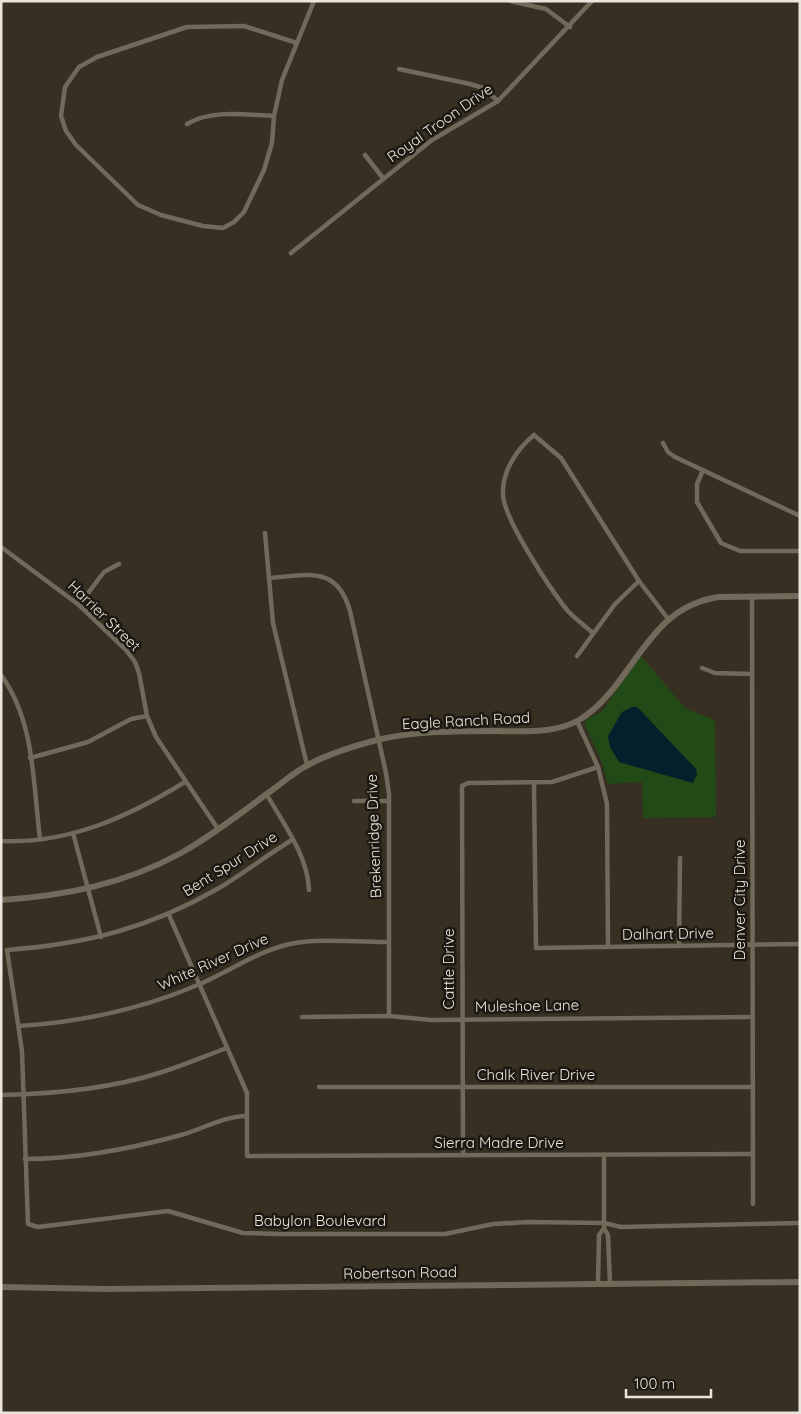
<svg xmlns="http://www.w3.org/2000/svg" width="801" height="1414" font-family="Quicksand,sans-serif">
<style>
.green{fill:#224a16}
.water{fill:#051f2c}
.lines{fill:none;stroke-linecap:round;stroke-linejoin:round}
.street{stroke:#71695a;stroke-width:4.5}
.secondary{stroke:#71695a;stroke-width:6}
.labels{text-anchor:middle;stroke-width:5;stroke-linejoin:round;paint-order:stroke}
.street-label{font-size:15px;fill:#eae5dd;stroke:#1b1812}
</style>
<rect width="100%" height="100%" fill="#362f22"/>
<path class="green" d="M641,656L686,709L715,720L716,817L643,818L642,782L608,784L601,760L585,725L586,720L602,711Z"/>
<path class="water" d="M632,707H637L643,713L696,769L697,774L693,783L619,762L610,747L608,736L622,712Z"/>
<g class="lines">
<g class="street">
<path d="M510,1L546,9L570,27"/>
<path d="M297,43L244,26L187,27L97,57L79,67L65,87L61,116L66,131L76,145L138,205L161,215L203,226L223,228L234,222L244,212L264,170L272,143L274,116L282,80L314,1"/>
<path d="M399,69L470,84L483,88L498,101"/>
<path d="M187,124C212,109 245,115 274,116"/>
<path d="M365,155L383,178"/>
<path d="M291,253L432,140L498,101L592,1"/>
<path d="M534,435C517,449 502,471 503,494C503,518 551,590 567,610C575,619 584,625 593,633"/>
<path d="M534,435L561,458L639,581L669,620"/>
<path d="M663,443L668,452L675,457L800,516"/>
<path d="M703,470L697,484V502L721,543L740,551H800"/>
<path d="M265,533L273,623L307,765"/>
<path d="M1,547L79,605L126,650L135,662L139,673L147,716L156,737L218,829"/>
<path d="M269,578C308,575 337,565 350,611L386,773L389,794V1016"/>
<path d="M752,596L753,1204"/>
<path d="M79,605L104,572L119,564"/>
<path d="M577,656L615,604L639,581"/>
<path d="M702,668L715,673L752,674"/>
<path d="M1,675C35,721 33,784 40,839"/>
<path d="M577,721L598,767L607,804L608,947"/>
<path d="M30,758L88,742L131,719L147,716"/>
<path d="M534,784L536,948L800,944"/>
<path d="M267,795C283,823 308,856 309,890"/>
<path d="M354,801H389"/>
<path d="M73,833L101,937"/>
<path d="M292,840C267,855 244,873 219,888C150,928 86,944 7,950L22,1051L28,1224L38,1227L168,1211L243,1233L280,1234H445L493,1224L528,1222L604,1223L621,1227L800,1223"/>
<path d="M1,841C69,844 128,817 185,782"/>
<path d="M169,915L247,1093V1156L752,1154"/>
<path d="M679,946L680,858"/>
<path d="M302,1017L389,1016L431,1020L753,1017"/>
<path d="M19,1026C82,1022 142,1009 200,984C230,971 258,951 290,944C314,938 363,942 389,942"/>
<path d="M319,1087H753"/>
<path d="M1,1095C54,1094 109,1089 159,1073C182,1066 205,1056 227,1048"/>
<path d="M463,1155L462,786L468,783L552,782L598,767"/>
<path d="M604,1155V1228L608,1235L610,1283"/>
<path d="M25,1159C78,1159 130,1149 181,1135C203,1129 224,1116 247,1116"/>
<path d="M598,1283L599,1235L604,1228"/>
</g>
<g class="secondary">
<path d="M1,900C64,896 125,884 181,853C211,836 240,814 268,793C281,784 294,772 308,765C328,754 354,746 377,740C412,731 458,731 495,731C521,731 555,734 579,720C634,687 645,607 719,597L800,596"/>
<path d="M1,1287L105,1289L800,1282"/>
</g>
</g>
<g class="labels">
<g class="street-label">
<text transform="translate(440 123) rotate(-35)" y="5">Royal Troon Drive</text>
<text transform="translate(104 616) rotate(44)" y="5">Harrier Street</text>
<text transform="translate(466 721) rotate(-3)" y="5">Eagle Ranch Road</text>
<text transform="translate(374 836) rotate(-92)" y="5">Brekenridge Drive</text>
<text transform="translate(230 864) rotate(-32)" y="5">Bent Spur Drive</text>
<text transform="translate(740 900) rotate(-90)" y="5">Denver City Drive</text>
<text transform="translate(668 934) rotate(-1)" y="5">Dalhart Drive</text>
<text transform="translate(213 962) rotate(-24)" y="5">White River Drive</text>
<text transform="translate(449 969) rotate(-90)" y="5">Cattle Drive</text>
<text transform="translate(527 1006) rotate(-1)" y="5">Muleshoe Lane</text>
<text x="536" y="1080">Chalk River Drive</text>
<text x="499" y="1148">Sierra Madre Drive</text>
<text x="320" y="1226">Babylon Boulevard</text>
<text transform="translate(400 1273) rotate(-1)" y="5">Robertson Road</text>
</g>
</g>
<rect width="801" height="1414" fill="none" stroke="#eae5dd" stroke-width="5"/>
<path d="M626 1389v8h85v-8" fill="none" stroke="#eae5dd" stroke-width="2.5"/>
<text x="634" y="1389" font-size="15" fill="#eae5dd" stroke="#1b1812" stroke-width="4" paint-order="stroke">100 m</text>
</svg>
